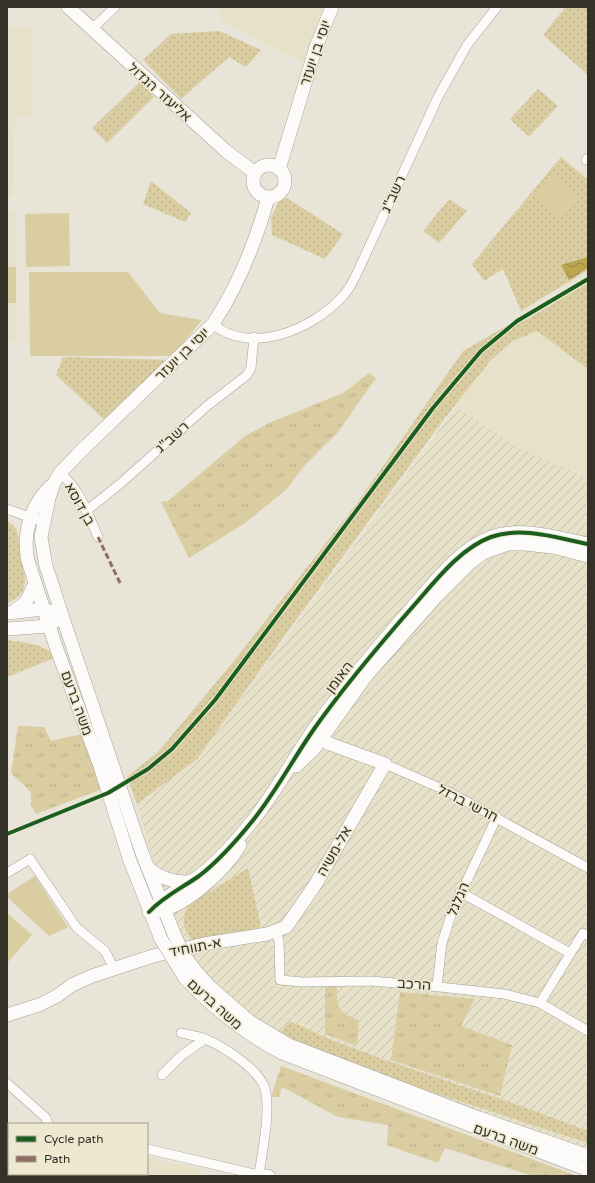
<svg xmlns="http://www.w3.org/2000/svg" width="595" height="1183" font-family="'Varela Round','Noto Sans Hebrew',sans-serif">
<style>
.built{fill:#e7e1ca}
.industrial{fill:url(#industrial-furrows)}
.grass{fill:url(#grass-tufts)}
.park{fill:url(#park-dots)}
.pitch{fill:#dacda1}
.water{fill:url(#water-waves)}
.lines{fill:none;stroke-linecap:round;stroke-linejoin:round}
.street-casing{stroke:#a5a399;stroke-width:10}
.secondary-casing{stroke:#a5a399;stroke-width:14}
.street{stroke:#fcfbf9;stroke-width:9}
.secondary{stroke:#fcfbf9;stroke-width:13}
.secondary-bridge-casing{stroke:#a5a399;stroke-width:14;stroke-linecap:butt}
.secondary-bridge{stroke:#fcfbf9;stroke-width:13}
.quiet{stroke:#8d6e63;stroke-width:3;stroke-dasharray:6 3;stroke-linecap:butt}
.cycleway-casing{stroke:#eee8d1;stroke-width:6}
.cycleway{stroke:#1b5e20;stroke-width:4}
.labels{text-anchor:middle;stroke-width:3.5;stroke-linejoin:round;paint-order:stroke}
.street-label{font-size:14px;fill:#333128;stroke:#eee8d1}
</style>
<defs>
<pattern id="industrial-furrows" width="10" height="10" patternUnits="userSpaceOnUse"><rect width="10" height="10" fill="#e7e1ca"/><path d="M-1 1l2-2M0 10L10 0M9 11l2-2" fill="none" stroke="#c7c2ae"/></pattern>
<pattern id="grass-tufts" width="24" height="20" patternUnits="userSpaceOnUse"><rect width="24" height="20" fill="#dacda1"/><path d="M3 7l-1-3M5 7V3M7 7l1-3M15 17l-1-3M17 17v-4M19 17l1-3" fill="none" stroke="#bcb08b"/></pattern>
<pattern id="park-dots" width="8" height="8" patternUnits="userSpaceOnUse"><rect width="8" height="8" fill="#dacda1"/><path d="M2 2h.1M6 6h.1" fill="none" stroke="#bcb08b" stroke-width="1.8" stroke-linecap="round"/></pattern>
<pattern id="water-waves" width="16" height="10" patternUnits="userSpaceOnUse"><rect width="16" height="10" fill="#baa651"/><path d="M0 5q4-4 8 0t8 0" fill="none" stroke="#988843"/></pattern>
</defs>
<rect width="100%" height="100%" fill="#e8e4d7"/>
<g class="built">
<path d="M216,7H325L319,17L304,62L279,51L222,21Z"/>
<path d="M7,28H33L32,117H15L13,197H7Z"/>
<path d="M7,211H16L17,340L7,343Z"/>
<path d="M540,330L588,367V479L520,448L456,407L453,403L489,358L519,332Z"/>
<path d="M147,1158L200,1168L199,1176H117V1174H147Z"/>
</g>
<path class="industrial" d="M456,407L520,448L588,479V1154L291,1044L218,992L186,953L162,892L137,804L197,759Z"/>
<g class="grass">
<path d="M369,373L376,378L338,432L304,466L287,489L245,523L189,558L161,502L168,501L245,436L269,423L343,393Z"/>
<path d="M18,726L44,727L51,741L85,733L102,789L36,814L31,805V792L11,773Z"/>
<path d="M325,987H337C336,1009 339,1013 359,1020L357,1046L325,1034Z"/>
<path d="M400,992L475,999L461,1026L512,1045L500,1096L391,1060Z"/>
<path d="M281,1066L577,1176H533L445,1148L438,1163L387,1145L388,1125L338,1117L282,1087L279,1097H271Z"/>
</g>
<g class="park">
<path d="M563,7H588V75L543,35L564,9Z"/>
<path d="M219,31L261,50L246,67L229,57L181,99L143,60L171,34Z"/>
<path d="M140,82L154,97L107,143L92,128Z"/>
<path d="M538,89L558,106L529,137L510,119Z"/>
<path d="M561,157L588,180V270L521,311L503,269L484,281L472,264Z"/>
<path d="M151,181L191,213L185,222L143,204Z"/>
<path d="M287,198L343,234L325,259L272,235L271,218L279,201Z"/>
<path d="M449,199L467,211L439,243L423,231Z"/>
<path d="M588,283V369L537,331L511,342L490,361L444,419L293,624L197,759L137,804L127,777L158,752L234,661L358,502L463,351L513,322L524,321Z"/>
<path d="M63,357L172,360L109,424L56,375Z"/>
<path d="M7,521L13,525L17,531L25,579C25,592 19,598 7,603Z"/>
<path d="M7,640C26,643 43,643 57,657L7,677Z"/>
<path d="M248,868L261,927L194,943C184,928 180,923 188,905Z"/>
<path d="M290,1021L326,1038L388,1061L518,1105L588,1131V1143L404,1083L279,1034Z"/>
</g>
<g class="pitch">
<path d="M552,175L579,199L562,218L535,193Z"/>
<path d="M69,213L70,266L26,267L25,214Z"/>
<rect x="7" y="267" width="9" height="36"/>
<path d="M29,272H128L160,313L202,320L173,356H30Z"/>
<path d="M35,876L68,927L49,936L7,897V894Z"/>
<path d="M7,913L32,935L7,963Z"/>
</g>
<path class="water" d="M588,257V268L569,280L561,265Z"/>
<g class="lines">
<defs>
<g id="street">
<path d="M92,29L115,7"/>
<path d="M586,160L588,158"/>
<path d="M213,324C250,356 313,329 342,297C349,290 354,280 358,271L438,97L467,45L497,7"/>
<path d="M60,473C80,489 88,514 98,537"/>
<path d="M7,509L43,522"/>
<path d="M86,511L120,484L207,406L247,375L251,368L254,337"/>
<path d="M385,764L449,792L588,868"/>
<path d="M7,873L30,859L77,928L105,951L114,968"/>
<path d="M460,892L570,953"/>
<path d="M276,931L279,941L280,980L302,982L370,981L421,985L504,994L540,1003L588,1031"/>
<path d="M437,986L442,943L452,912L497,817"/>
<path d="M540,1003L583,933L588,936"/>
<path d="M162,1075L182,1055L205,1039"/>
<path d="M7,1083L46,1118L48,1124"/>
<path d="M147,1149L259,1175C262,1152 271,1111 265,1089C260,1070 223,1046 205,1039C198,1036 189,1035 181,1033"/>
<path d="M7,1167L9,1166"/>
<path d="M52,1174V1176"/>
</g>
<g id="secondary">
<path d="M68,7L226,151L255,173"/>
<circle cx="269" cy="181" r="16"/>
<path d="M279,169L316,47L332,7"/>
<path d="M51,486C31,504 22,534 28,561L56,647L100,766L129,858L161,939"/>
<path d="M13,612L26,602L35,583"/>
<path d="M7,613L44,609L52,612"/>
<path d="M7,629L49,626L55,621"/>
<path d="M296,766L314,749L366,676L435,598L471,562L483,553L508,544H525L553,547L588,556"/>
<path d="M148,868C161,879 174,882 191,882"/>
<path d="M155,911C183,910 226,869 240,845"/>
<path d="M149,912C164,896 182,888 199,876C220,860 238,839 254,819C277,790 293,759 314,729C345,685 380,644 416,603C437,579 461,548 491,537C522,526 557,538 588,544"/>
<path d="M174,934L142,853L65,624L46,566L41,537L49,498L54,483L60,473L81,451L213,324C238,286 256,241 268,198"/>
<path d="M194,969L210,987L249,1021L289,1045L479,1118L588,1156"/>
<path d="M185,978C213,1008 246,1034 282,1053L588,1170"/>
<path d="M7,1015L39,1005L57,996L72,985L92,976L153,956L204,944L267,934L286,927L315,885L385,764L330,744L321,739L315,728"/>
<path d="M259,1176H268"/>
</g>
</defs>
<use href="#street" class="street-casing"/>
<use href="#secondary" class="secondary-casing"/>
<use href="#street" class="street"/>
<use href="#secondary" class="secondary"/>
<defs>
<g id="secondary-bridge">
<path d="M174,934L185,957L194,969"/>
<path d="M161,939L185,978"/>
</g>
</defs>
<use href="#secondary-bridge" class="secondary-bridge-casing"/>
<use href="#secondary-bridge" class="secondary-bridge"/>
<path class="quiet" d="M98,537L121,585"/>
<defs>
<g id="cycleway">
<path d="M7,834L108,793L148,769L172,749L215,700L433,408L481,351L517,321L588,279"/>
<path d="M149,912C164,896 182,888 199,876C220,860 238,839 254,819C277,790 293,759 314,729C345,685 380,644 416,603C437,579 461,548 491,537C522,526 557,538 588,544"/>
</g>
</defs>
<use href="#cycleway" class="cycleway-casing"/>
<use href="#cycleway" class="cycleway"/>
</g>
<g class="labels">
<g class="street-label">
<text transform="translate(315 53) rotate(-71)" y="5">יוסי בן יועזר</text>
<text transform="translate(160 92) rotate(42)" y="5">אליעזר הגדול</text>
<text transform="translate(393 194) rotate(-65)" y="5">רשב"ג</text>
<text transform="translate(182 354) rotate(-44)" y="5">יוסי בן יועזר</text>
<text transform="translate(172 437) rotate(-42)" y="5">רשב"ג</text>
<text transform="translate(80 504) rotate(61)" y="5">בן דוסא</text>
<text transform="translate(339 677) rotate(-53)" y="5">האומן</text>
<text transform="translate(77 703) rotate(70)" y="5">משה ברעם</text>
<text transform="translate(468 803) rotate(27)" y="5">חרשי ברזל</text>
<text transform="translate(334 851) rotate(-60)" y="5">אל-משיה</text>
<text transform="translate(458 899) rotate(-67)" y="5">הגלגל</text>
<text transform="translate(195 947) rotate(-11)" y="5">א-תווחיד</text>
<text transform="translate(414 984) rotate(4)" y="5">הרכב</text>
<text transform="translate(215 1004) rotate(42)" y="5">משה ברעם</text>
<text transform="translate(506 1139) rotate(20)" y="5">משה ברעם</text>
</g>
</g>
<rect width="595" height="1183" fill="none" stroke="#333128" stroke-width="16"/>
<rect x="8" y="1123" width="140" height="52" fill="#eee8d1" stroke="#a39f8d"/>
<rect x="16" y="1136" width="20" height="6" fill="#1b5e20" stroke="#a39f8d"/>
<text x="44" y="1143" font-size="12" fill="#333128">Cycle path</text>
<rect x="16" y="1156" width="20" height="6" fill="#8d6e63" stroke="#a39f8d"/>
<text x="44" y="1163" font-size="12" fill="#333128">Path</text>
</svg>
